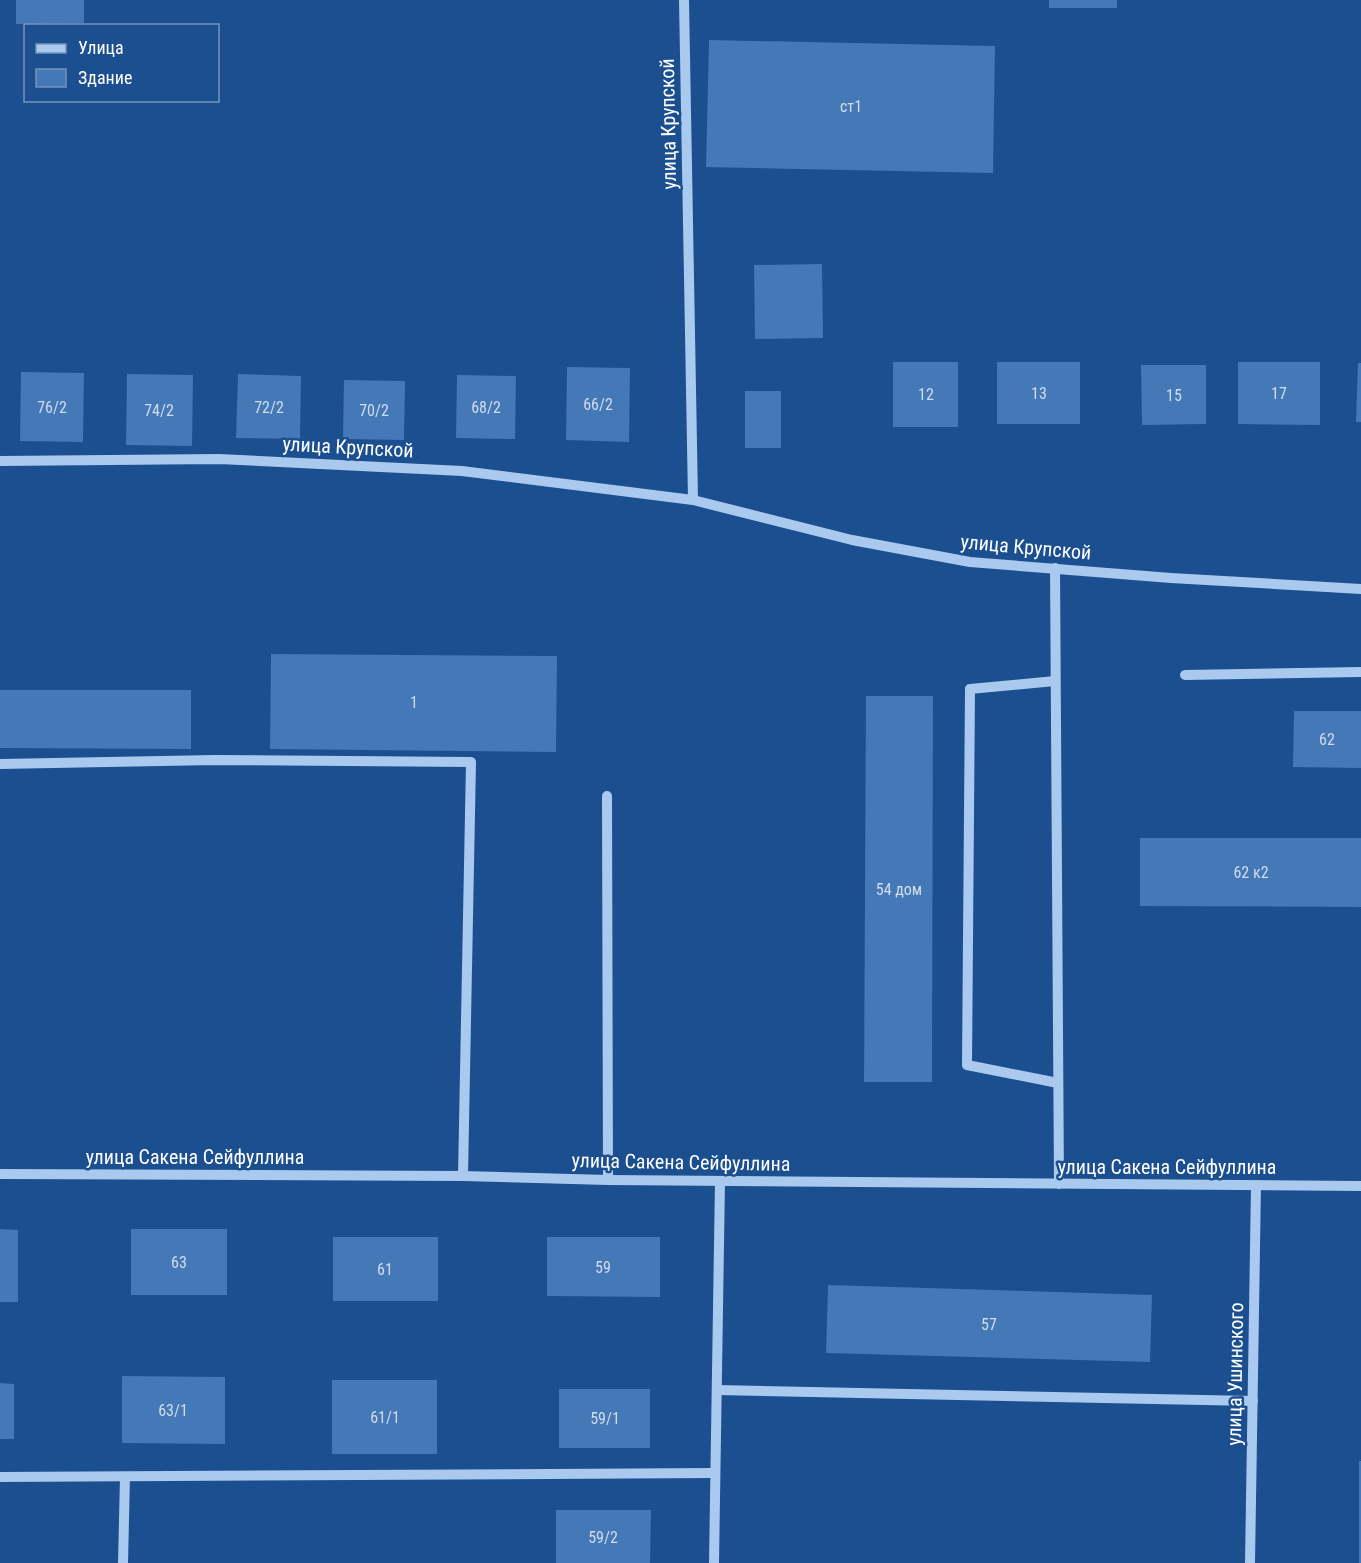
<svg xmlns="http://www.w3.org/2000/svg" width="1361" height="1563" font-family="'Roboto Condensed',sans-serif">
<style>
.building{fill:#4478b7}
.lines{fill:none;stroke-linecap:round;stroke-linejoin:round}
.minor{stroke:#a9c9ee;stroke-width:10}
.labels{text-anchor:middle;stroke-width:5;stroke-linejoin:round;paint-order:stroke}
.number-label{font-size:16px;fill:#d0dded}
.street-label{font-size:20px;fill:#fff;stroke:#1b4f8f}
</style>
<rect width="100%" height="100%" fill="#1b4f8f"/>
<g class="building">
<path d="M16,0H84V23L16,24Z"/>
<rect x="1049" y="0" width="68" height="8"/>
<path d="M709,40L995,46L993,173L706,167Z"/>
<path d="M822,264L823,338L755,339L754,265Z"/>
<rect x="893" y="362" width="65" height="65"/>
<rect x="997" y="362" width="83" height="62"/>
<path d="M1238,362H1320V425L1238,424Z"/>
<path d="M1358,363H1361V422H1356Z"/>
<path d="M1141,365H1206V424L1142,425Z"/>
<path d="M567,367L630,368L629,442L566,440Z"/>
<path d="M21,372L84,373L83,442L20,441Z"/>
<path d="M127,374L193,375L192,446L126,445Z"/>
<path d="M238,374L301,376L300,439L236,438Z"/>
<path d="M457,375L516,376L515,439L456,438Z"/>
<path d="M344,380L405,381L404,440L343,439Z"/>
<rect x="745" y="391" width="36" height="57"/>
<path d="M271,654L557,656L556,752L270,749Z"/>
<path d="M0,690H191V749L0,748Z"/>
<path d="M866,696H933L932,1082H864Z"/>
<path d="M1294,711H1361V768L1293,767Z"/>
<path d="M1140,838H1361V907L1140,906Z"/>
<path d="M0,1229L18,1230V1302H0Z"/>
<rect x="131" y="1229" width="96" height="66"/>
<rect x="333" y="1237" width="105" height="64"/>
<path d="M547,1237H660V1297L547,1296Z"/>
<path d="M828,1285L1152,1295L1150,1362L826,1353Z"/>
<path d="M122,1376L225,1377V1444L122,1443Z"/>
<rect x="332" y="1380" width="105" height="74"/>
<path d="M0,1383L14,1384V1439H0Z"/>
<rect x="559" y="1389" width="91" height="59"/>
<rect x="1359" y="1461" width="2" height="102"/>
<path d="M556,1510H651L650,1563H556Z"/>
</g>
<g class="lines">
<g class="minor">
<path d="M684,0L693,500"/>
<path d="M0,461L219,459L462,471L693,500L852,540L970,562L1171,578L1361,589"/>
<path d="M1055,568L1059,1184"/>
<path d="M1185,675L1361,672"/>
<path d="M1055,681L970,689L967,1065L1058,1083"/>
<path d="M0,764L215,760L471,762L463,1176"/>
<path d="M607,796L608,1180"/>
<path d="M0,1174L463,1176L608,1180L1361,1186"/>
<path d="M717,1390L1253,1401"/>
<path d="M0,1477L715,1473"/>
<path d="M123,1563L125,1477"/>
<path d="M714,1563L720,1181"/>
<path d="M1250,1563L1256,1185"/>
</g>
</g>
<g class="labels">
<g class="number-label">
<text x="851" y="112">ст1</text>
<text x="1039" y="399">13</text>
<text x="1279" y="399">17</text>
<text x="926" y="400">12</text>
<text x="1174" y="401">15</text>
<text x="598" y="410">66/2</text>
<text x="52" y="413">76/2</text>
<text x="269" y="413">72/2</text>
<text x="486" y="413">68/2</text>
<text x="159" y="416">74/2</text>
<text x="374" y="416">70/2</text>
<text x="414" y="708">1</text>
<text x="1327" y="745">62</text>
<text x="1251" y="878">62 к2</text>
<text x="899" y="895">54 дом</text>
<text x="179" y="1268">63</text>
<text x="603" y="1273">59</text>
<text x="385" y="1275">61</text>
<text x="989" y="1330">57</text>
<text x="173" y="1416">63/1</text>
<text x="385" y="1423">61/1</text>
<text x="605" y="1424">59/1</text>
<text x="603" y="1543">59/2</text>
</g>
<g class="street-label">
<text transform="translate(668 124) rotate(-91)" y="7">улица Крупской</text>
<text transform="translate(348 447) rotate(3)" y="7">улица Крупской</text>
<text transform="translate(1026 547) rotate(5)" y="7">улица Крупской</text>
<text x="195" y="1164">улица Сакена Сейфуллина</text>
<text transform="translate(681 1162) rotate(1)" y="7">улица Сакена Сейфуллина</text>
<text x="1167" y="1174">улица Сакена Сейфуллина</text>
<text transform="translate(1235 1374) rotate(-89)" y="7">улица Ушинского</text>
</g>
</g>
<rect x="24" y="24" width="195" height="78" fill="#1b4f8f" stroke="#7695bc" stroke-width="1.5"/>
<rect x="36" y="44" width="30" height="9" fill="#a9c9ee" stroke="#7695bc" stroke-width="1.5"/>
<text x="78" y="54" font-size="18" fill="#ffffff">Улица</text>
<rect x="36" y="69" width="30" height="18" fill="#4478b7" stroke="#7695bc" stroke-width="1.5"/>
<text x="78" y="84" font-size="18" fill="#ffffff">Здание</text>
</svg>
